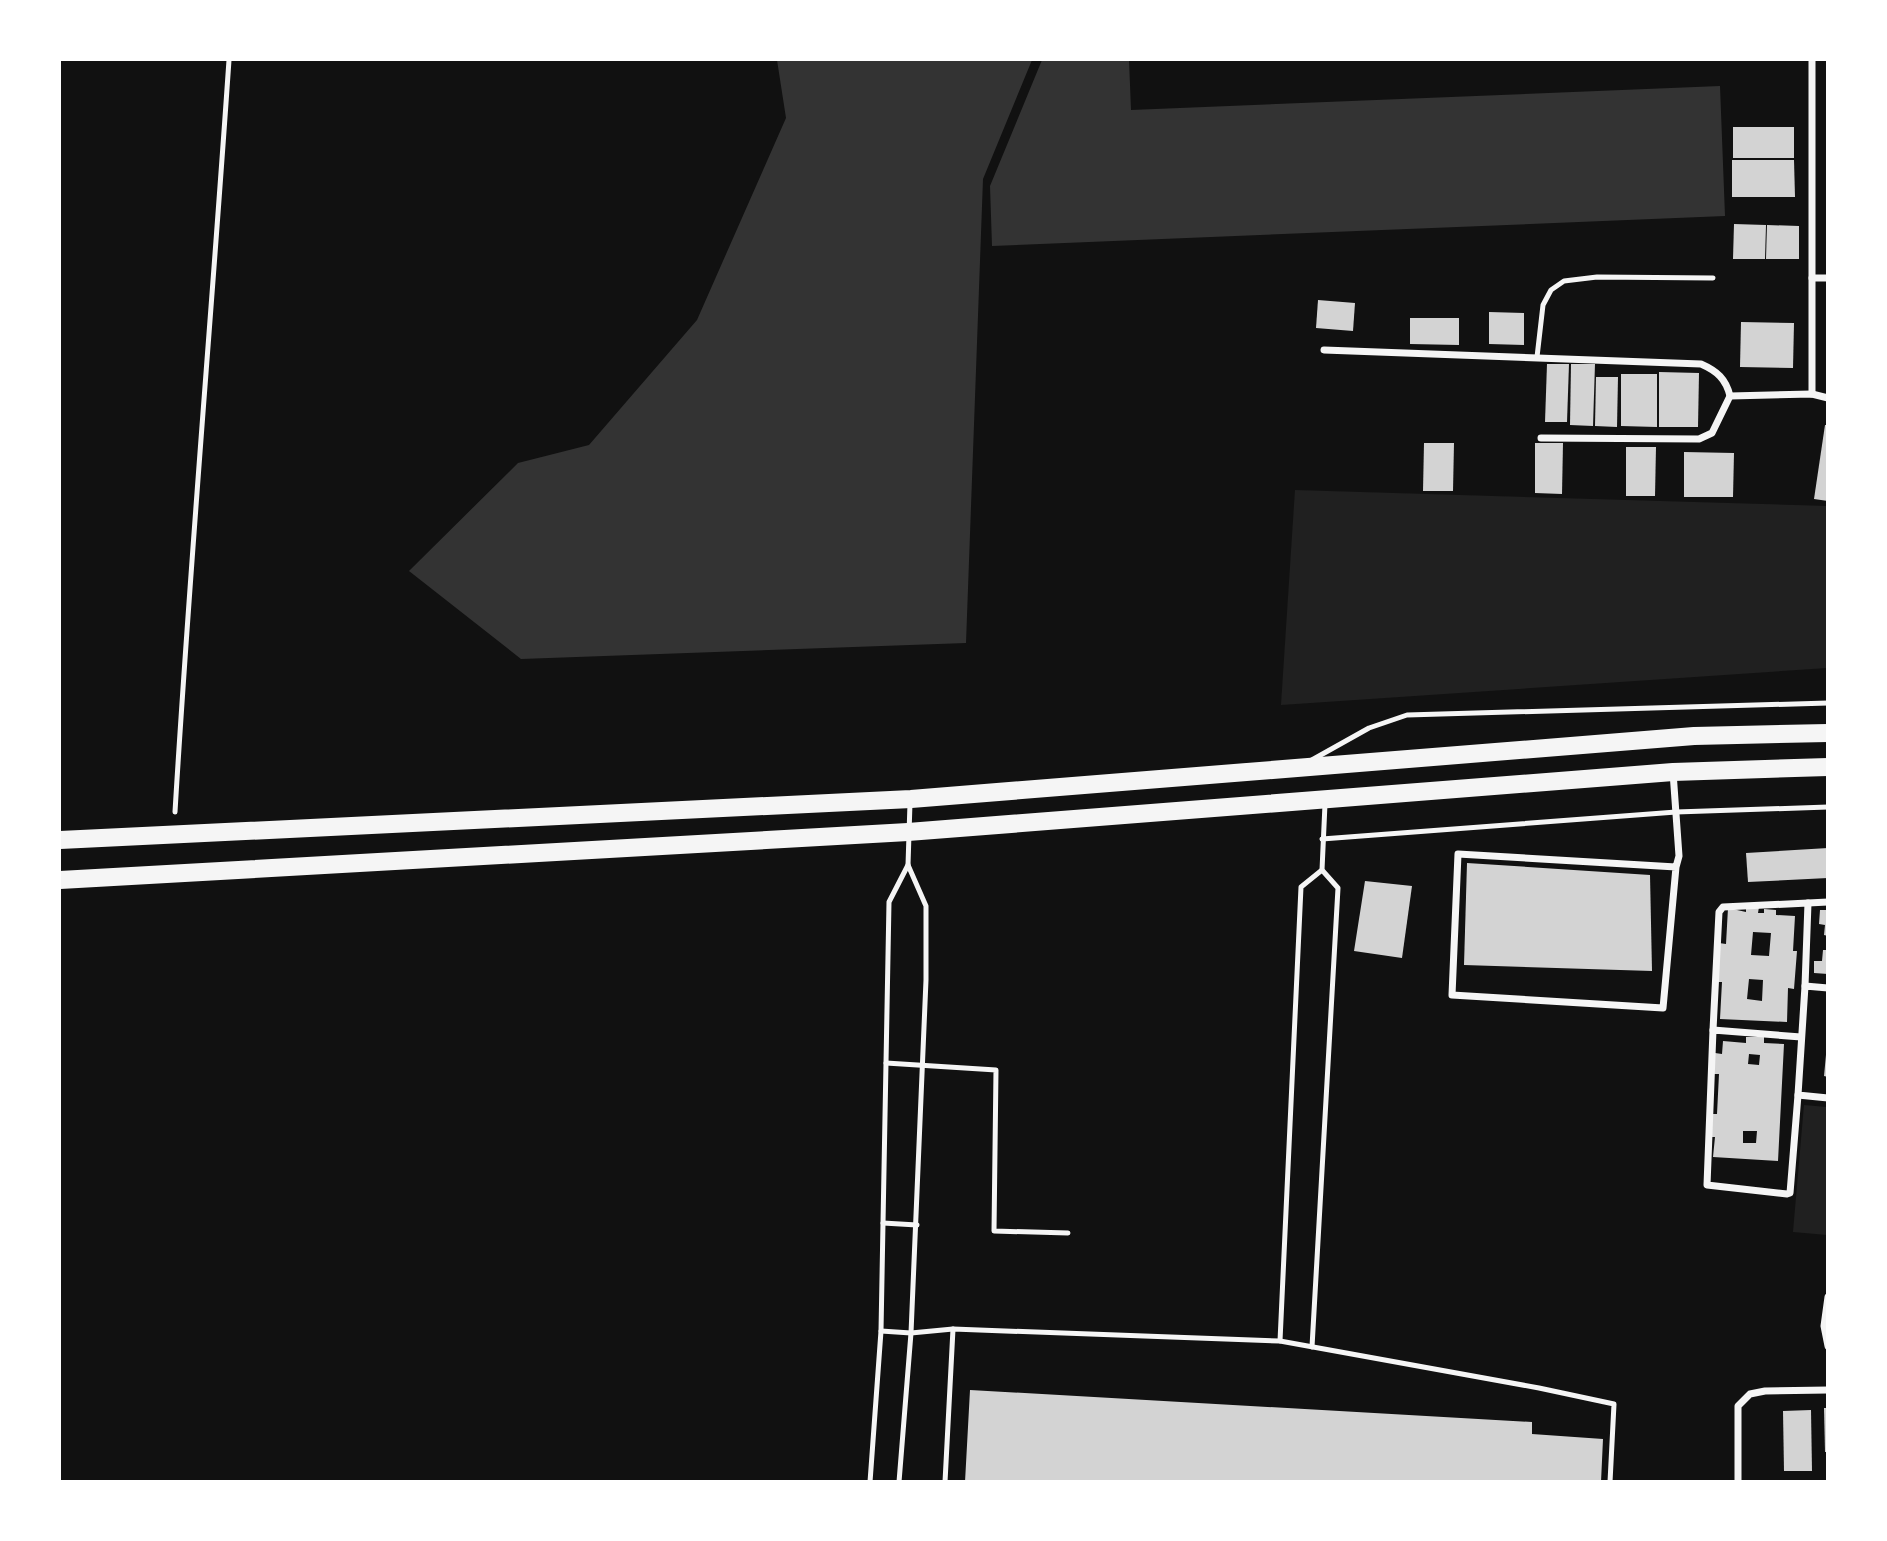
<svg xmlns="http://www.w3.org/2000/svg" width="1887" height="1541" font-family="'Titillium Web',sans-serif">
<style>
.green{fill:#202020}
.water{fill:#333}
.building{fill:#d3d3d3;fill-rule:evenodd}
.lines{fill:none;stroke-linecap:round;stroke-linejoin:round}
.service{stroke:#f5f5f5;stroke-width:5}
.minor{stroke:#f5f5f5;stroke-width:7}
.primary{stroke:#f5f5f5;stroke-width:18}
</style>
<rect width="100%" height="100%" fill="#111"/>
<g class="green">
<path d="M1295,490L1827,506V668L1281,705Z"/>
<path d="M1804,1105L1827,1107V1235L1793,1232Z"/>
</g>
<g class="water">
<path d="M777,60H1032L983,179L966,643L521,659L409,571L518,463L589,445L697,320L786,118Z"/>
<path d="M1042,60H1129L1131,110L1720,86L1725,216L992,246L990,186Z"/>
</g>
<g class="building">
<rect x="1733" y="127" width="61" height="31"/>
<path d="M1732,160H1794L1795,197H1732Z"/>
<path d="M1734,224L1766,225L1765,259H1733Z"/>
<path d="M1767,225L1799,226V259H1766Z"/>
<path d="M1318,300L1355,303L1353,331L1316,328Z"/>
<path d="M1489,312L1524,313V345L1489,344Z"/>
<path d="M1410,318H1459V345L1410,344Z"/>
<path d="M1741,322L1794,323L1793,368L1740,367Z"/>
<path d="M1547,364H1569L1567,422H1545Z"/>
<path d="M1571,364H1595L1593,426L1570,425Z"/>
<path d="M1659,372L1699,373L1698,427H1659Z"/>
<path d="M1621,374H1657V427L1621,426Z"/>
<path d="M1596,377H1618L1617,427L1595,426Z"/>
<path d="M1825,425H1828V501L1814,499Z"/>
<path d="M1424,443H1454L1453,491H1423Z"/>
<path d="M1535,443H1563L1562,494L1535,493Z"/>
<path d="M1626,447H1656L1655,496H1626Z"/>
<path d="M1684,452L1734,453L1733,497H1684Z"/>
<path d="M1828,848V878L1748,882L1746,853Z"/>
<path d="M1467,863L1650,875L1652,971L1464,965Z"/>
<path d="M1365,881L1412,886L1402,958L1354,951Z"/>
<path d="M1746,907H1759L1758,913H1764V909L1776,910V915L1795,916L1793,951H1797L1794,989L1788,988L1787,1022L1720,1019L1722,982H1717L1719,943L1726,944L1728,908L1746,912ZM1753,932L1771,933L1769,956L1751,955ZM1749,979L1763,980L1762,1001L1747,999Z"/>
<path d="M1820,910H1828V936L1824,935L1825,925L1819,924Z"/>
<path d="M1823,950H1828V974L1814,973V961H1822Z"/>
<path d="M1746,1037H1764V1043L1784,1044L1778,1161L1713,1157L1715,1137H1711L1712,1114H1717L1719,1074H1714L1715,1053L1722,1054L1723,1041L1746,1043ZM1749,1054L1760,1055L1759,1065L1748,1064ZM1743,1131H1757L1756,1143H1743Z"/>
<path d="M1826,1055L1828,1056V1077L1824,1076Z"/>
<path d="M970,1390L1532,1422V1434L1603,1439L1601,1482H965Z"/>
<path d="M1824,1408H1828V1452H1825Z"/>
<path d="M1811,1410L1812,1471H1784L1783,1411Z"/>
</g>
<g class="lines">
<g class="service">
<path d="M1537,357L1543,305L1551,290L1564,281L1597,277L1713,278"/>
<path d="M1310,761L1369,728L1407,715L1828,703"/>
<path d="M175,812C190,561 212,310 229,60"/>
<path d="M1322,839L1676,812L1828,807"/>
<path d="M886,1063L996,1070L994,1231L1068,1233"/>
<path d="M883,1223L917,1225"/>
<path d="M881,1331L911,1333L953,1329L1280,1341L1539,1388L1614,1404L1610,1482"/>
<path d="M1280,1341L1301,887L1322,870"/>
<path d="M1312,1347L1338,888L1322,870L1325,804"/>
<path d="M870,1482L881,1331L889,902L908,865"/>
<path d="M899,1482L911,1333L926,980V906L908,865L910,803"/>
<path d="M945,1482L953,1329"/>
</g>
<g class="minor">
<path d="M1812,278H1828"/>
<path d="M1324,350L1701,364C1717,371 1726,379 1730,396L1812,394L1828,398"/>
<path d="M1812,394V60"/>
<path d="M1541,438L1699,439L1712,433L1730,396"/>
<path d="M1673,772L1679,856L1676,867L1458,854L1452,995L1663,1008L1676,867"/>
<path d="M1808,903L1828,902"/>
<path d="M1828,988L1805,986L1798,1095L1828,1098"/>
<path d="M1713,1030L1719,912L1723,907L1808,903L1805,986"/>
<path d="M1798,1095L1790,1193L1787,1194L1707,1185L1713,1030L1801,1037"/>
<path d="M1828,1297L1824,1326L1828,1346"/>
<path d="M1738,1482V1406L1750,1394L1765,1391L1828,1390"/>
</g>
<g class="primary">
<path d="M60,840L911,799L1694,736L1828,733"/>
<path d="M60,880L908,832L1673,772L1828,767"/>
</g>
</g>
<rect width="1887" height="1541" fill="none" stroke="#ffffff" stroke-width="122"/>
</svg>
